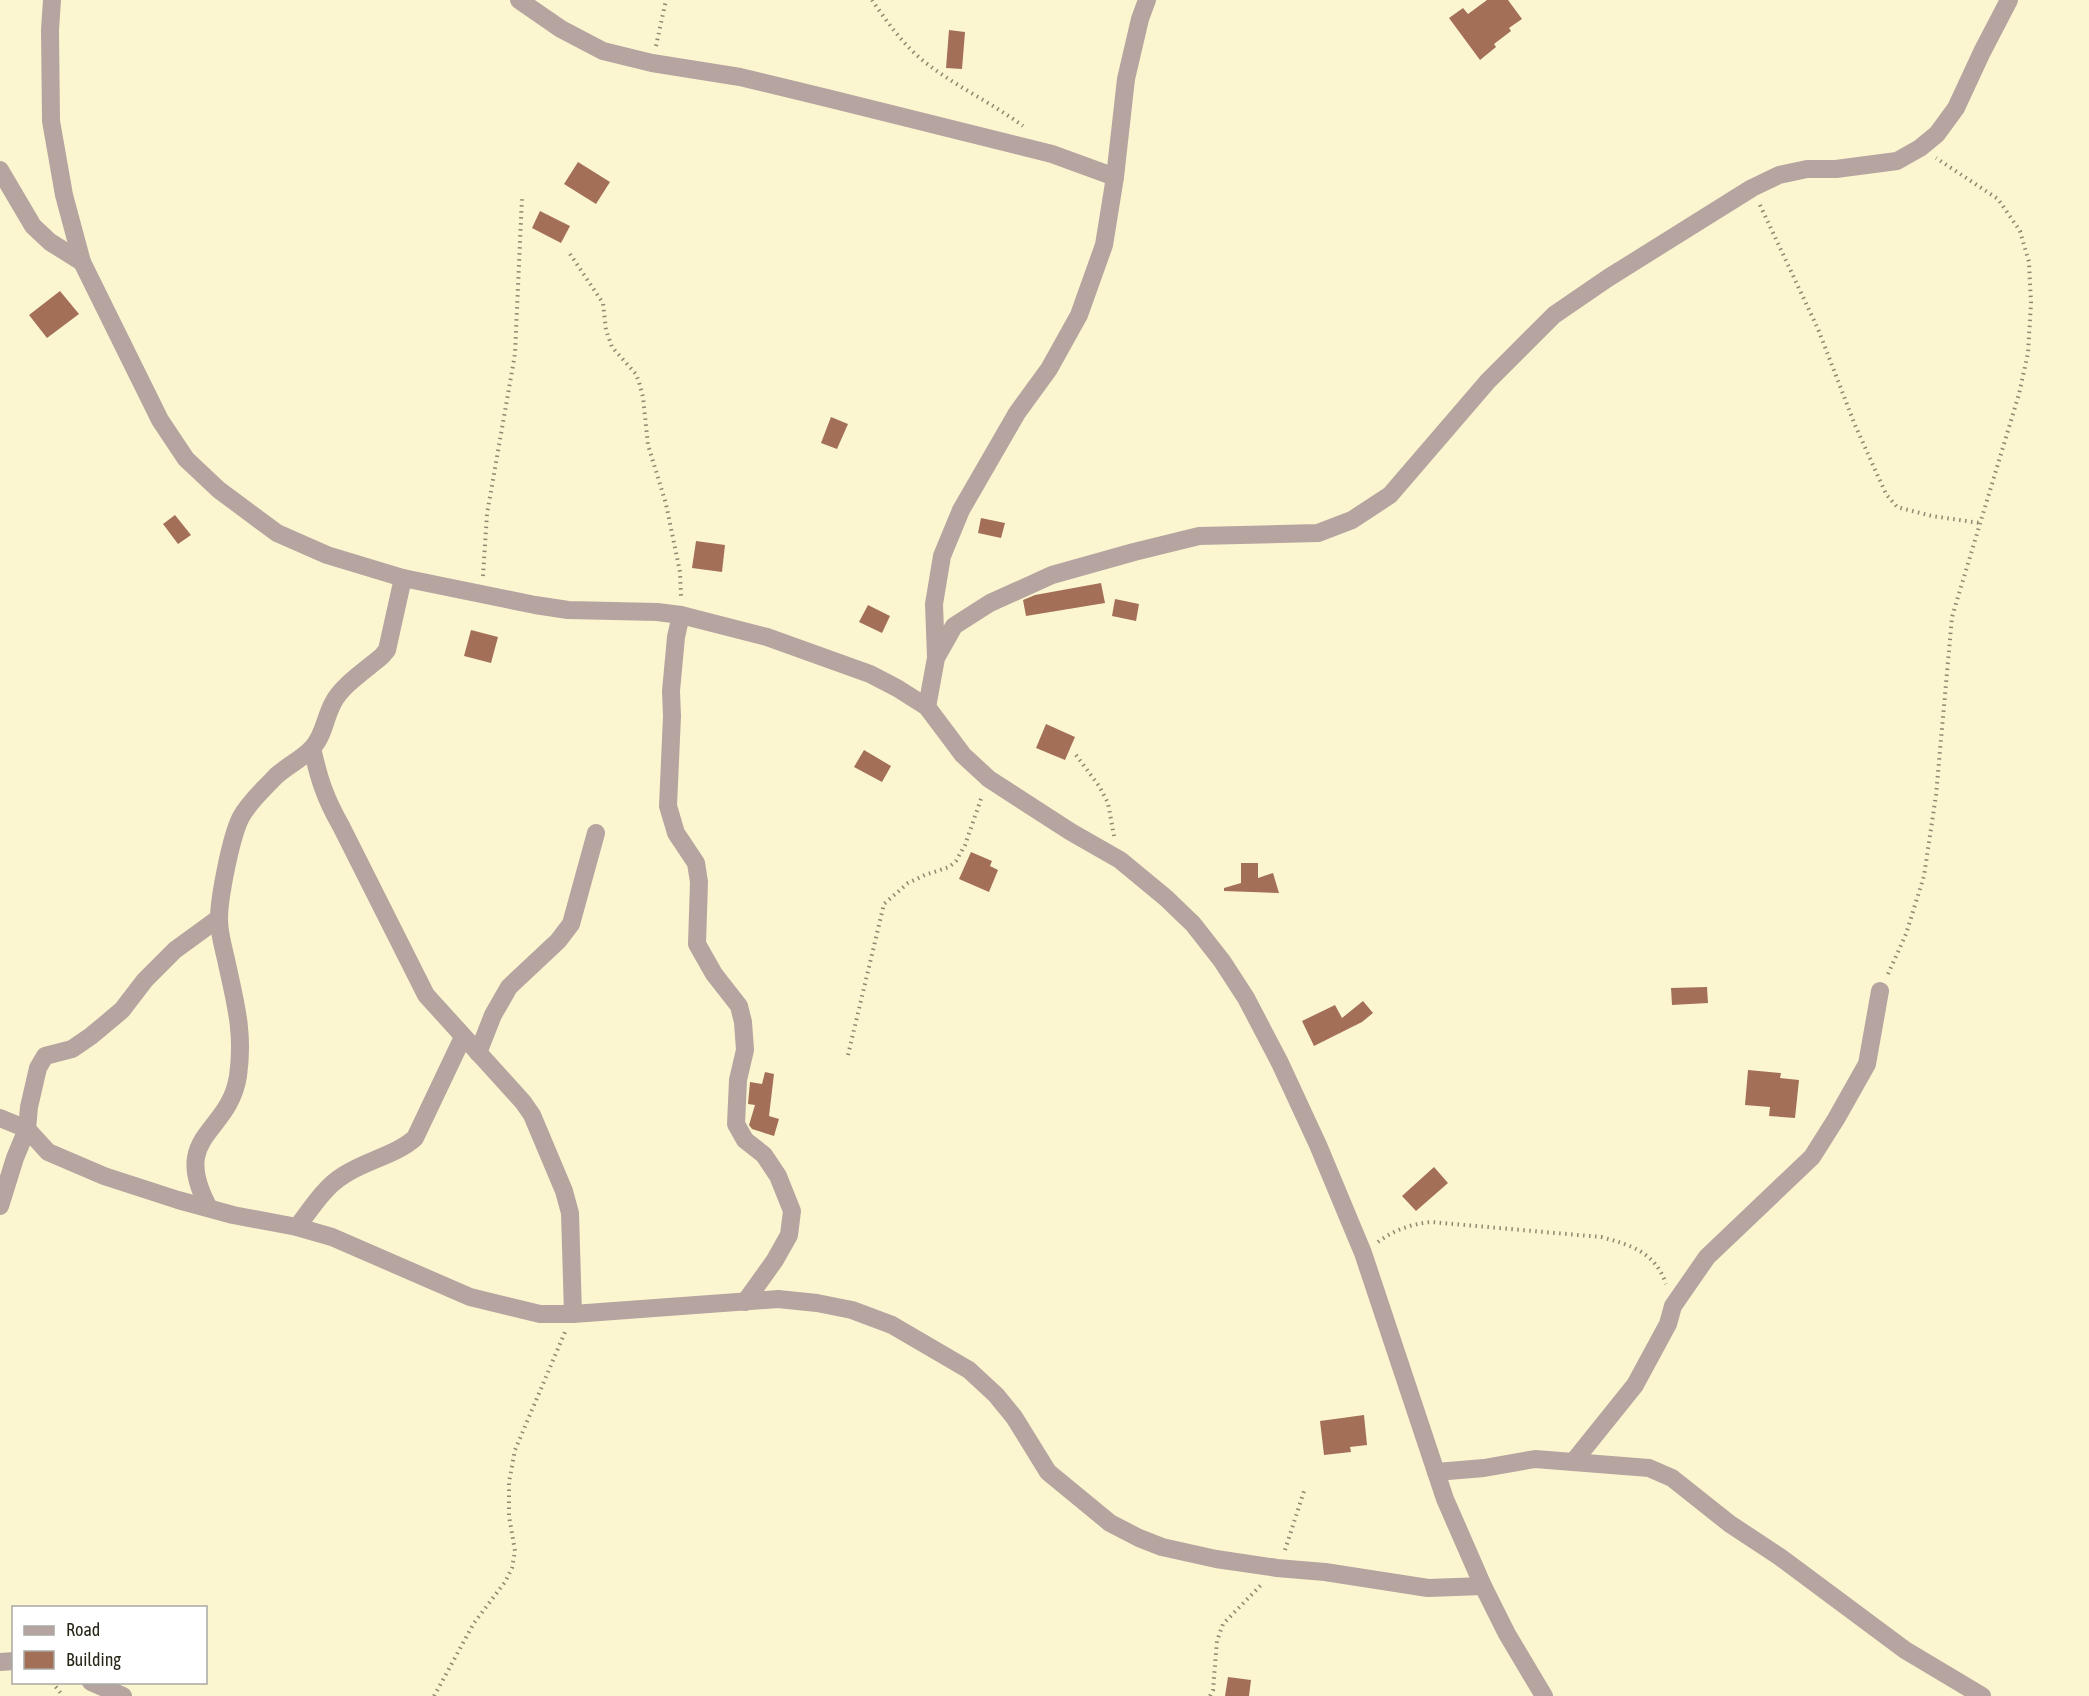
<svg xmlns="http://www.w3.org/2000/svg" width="2089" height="1696" font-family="'Asap Condensed',sans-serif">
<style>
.building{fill:#a37057}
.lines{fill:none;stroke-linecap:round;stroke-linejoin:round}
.path{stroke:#8d8970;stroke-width:4;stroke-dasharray:1.5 4.5;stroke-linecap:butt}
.minor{stroke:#b6a4a0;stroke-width:18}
</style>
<rect width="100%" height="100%" fill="#fcf6d0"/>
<g class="building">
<path d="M1487,0H1508L1522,19L1509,28L1511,31L1494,44L1496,47L1480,60L1449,18L1463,8L1468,14Z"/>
<path d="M949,30L965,32L962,69L946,68Z"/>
<path d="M578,162L610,182L596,204L564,184Z"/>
<path d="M540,211L570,226L561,243L532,228Z"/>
<path d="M60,291L79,314L47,338L29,315Z"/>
<path d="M831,417L848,424L837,449L821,443Z"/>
<path d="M175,515L191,535L178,544L163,524Z"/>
<path d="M981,518L1005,523L1001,538L978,533Z"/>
<path d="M696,541L725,545L722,572L692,568Z"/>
<path d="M1101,583L1105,603L1026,616L1023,600L1035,595Z"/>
<path d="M1115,599L1139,604L1136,621L1112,616Z"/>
<path d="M868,605L890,616L882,633L859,622Z"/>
<path d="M471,630L498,637L491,663L464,656Z"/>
<path d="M1046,724L1075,737L1065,760L1036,748Z"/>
<path d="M864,750L891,766L882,782L854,767Z"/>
<path d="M971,852L992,861L990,866L998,870L989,892L959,879Z"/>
<path d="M1241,863H1258V878L1273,873L1279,893L1224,891V888L1241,883Z"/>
<path d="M1707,987L1708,1003L1672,1005L1671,988Z"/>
<path d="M1363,1001L1373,1013L1362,1022L1314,1046L1302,1021L1335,1005L1342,1018Z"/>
<path d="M1748,1070L1781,1073L1780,1078L1799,1080L1795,1118L1769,1116L1770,1107L1745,1105Z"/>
<path d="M765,1072L774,1074L769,1116L779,1119L774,1136L752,1129L749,1125L755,1105L748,1104L750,1082L762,1084Z"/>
<path d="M1434,1167L1448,1183L1416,1211L1402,1196Z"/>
<path d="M1364,1415L1367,1445L1350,1447L1351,1452L1324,1455L1320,1421Z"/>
<path d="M1228,1677L1251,1680L1249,1696H1225Z"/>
</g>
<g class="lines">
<g class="path">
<path d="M872,0C887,22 905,47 926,63C957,87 992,103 1023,126"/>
<path d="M656,46L666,0"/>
<path d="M1760,205L1818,329L1855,425L1886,494L1897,507L1932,516L1980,523"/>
<path d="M570,254L603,303L606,330L612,347L636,374L639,382L643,397L648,445L666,504L680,572L681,596"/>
<path d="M483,576L487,514L515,354L522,197"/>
<path d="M1076,755L1099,786L1108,803L1114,836"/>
<path d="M1888,974L1906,934L1924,876L1936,795L1952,617L2019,394L2028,353L2031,303L2029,262L2020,231L1998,199L1936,158"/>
<path d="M848,1055L884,904L908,883L925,875L949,867L956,861L965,845L982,796"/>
<path d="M1378,1242C1394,1230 1411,1224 1431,1222L1601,1237C1631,1245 1655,1252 1666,1284"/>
<path d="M1285,1550L1305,1488"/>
<path d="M52,1682L63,1696"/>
<path d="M434,1696L474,1623L505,1582L512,1568L515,1551L509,1516V1482L515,1450L565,1332"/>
<path d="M1210,1696L1213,1690L1217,1641L1223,1624L1261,1585"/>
</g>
<g class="minor">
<path d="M52,0L50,30L51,121L64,195L82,262L160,420L186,459L219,490L277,533L327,555L403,578L535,605L568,610L657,612L681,615L767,637L870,674L897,688L927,707L963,755L989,779L1071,832L1120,860L1166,898L1193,924L1222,961L1246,998L1280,1063L1318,1145L1363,1253L1445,1499L1483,1586L1507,1634L1544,1696"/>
<path d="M519,0L561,29L603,51L652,63L740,77L827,98L1052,154L1115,177"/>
<path d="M0,170L33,226L50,242L82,262"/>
<path d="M681,615L676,637L671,691L672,716L668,806L676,833L696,863L699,882L697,944L714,974L739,1006L743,1022L745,1050L738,1080L736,1124L745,1140L764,1155L778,1176L792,1211L789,1235L775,1260L745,1302"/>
<path d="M936,657L934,604L942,556L961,510L1017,413L1049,369L1079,315L1104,245L1115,177L1126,79L1140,19L1147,0"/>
<path d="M927,707L936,658L954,626L990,603L1052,575L1134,552L1199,536L1318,533L1352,520L1390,495L1488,381L1554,315L1608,278L1752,188L1779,175L1807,169H1836L1897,161L1920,148L1937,134L1956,108L1982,52L2009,0"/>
<path d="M312,748C319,779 325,798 341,826L426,995L523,1102L532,1115L564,1191L570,1213L573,1314"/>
<path d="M478,1053L493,1015L509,987L558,941L571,924L596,833"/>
<path d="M0,1118L27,1129L48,1152L104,1176L178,1200L233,1215L297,1227L332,1237L470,1297L540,1314H573L778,1299L817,1303L852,1310L892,1325L969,1370L996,1395L1014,1417L1048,1472L1110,1523L1139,1538L1162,1547L1216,1559L1277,1568L1325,1572L1428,1588L1483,1586"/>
<path d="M0,1206L15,1158L27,1129L29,1107L38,1068L45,1056L72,1049L91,1036L122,1010L145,980L175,950L219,918"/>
<path d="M209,1208C169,1134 229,1135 238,1076C244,1034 236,1005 227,964C224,949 219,935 219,919C219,898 231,836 241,817C249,802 264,789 276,776C287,766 302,759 312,748C324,736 325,717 333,703C341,686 367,669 382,656L387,650L403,578"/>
<path d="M297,1227C311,1209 324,1187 344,1175C367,1160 396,1155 415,1138L463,1037"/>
<path d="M1574,1461L1635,1385L1668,1324L1673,1306L1707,1257L1812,1157L1836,1119L1867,1064L1880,991"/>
<path d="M1436,1472L1484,1468L1535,1459L1649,1468L1672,1478L1730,1524L1780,1557L1905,1650L1982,1696"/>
<path d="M0,1662L14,1661"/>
<path d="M91,1682L123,1696"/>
</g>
</g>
<rect x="12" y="1606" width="195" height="78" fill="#ffffff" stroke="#a9a8a3" stroke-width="1.5"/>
<rect x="24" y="1626" width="30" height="9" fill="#b6a4a0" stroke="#a9a8a3" stroke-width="1.5"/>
<text x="66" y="1636" font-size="18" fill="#282618">Road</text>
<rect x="24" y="1651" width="30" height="18" fill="#a37057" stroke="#a9a8a3" stroke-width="1.5"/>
<text x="66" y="1666" font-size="18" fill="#282618">Building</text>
</svg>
